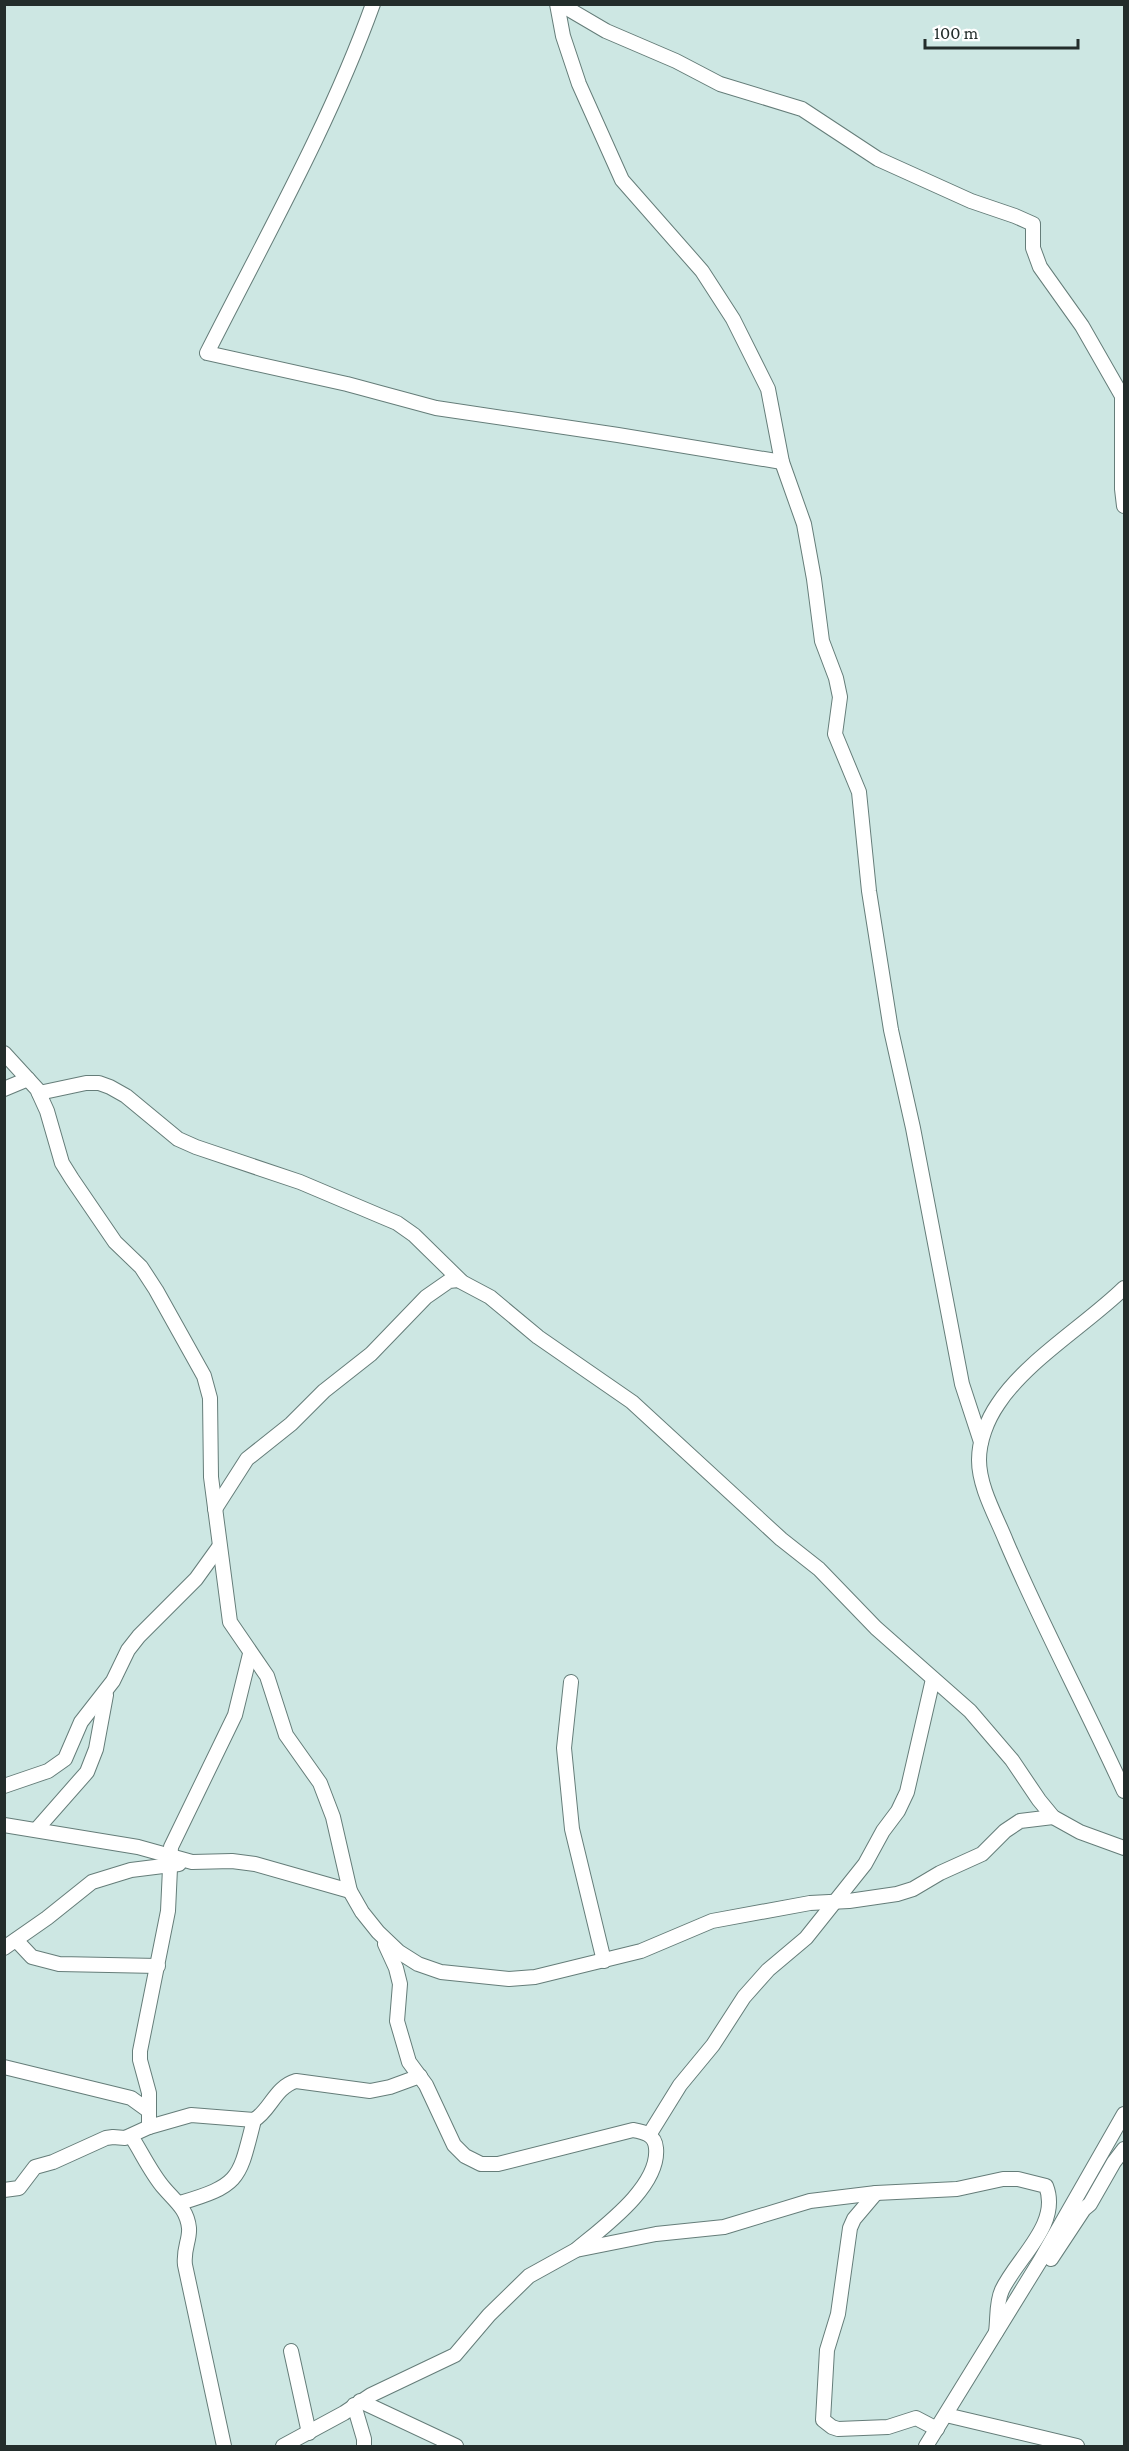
<svg xmlns="http://www.w3.org/2000/svg" width="1129" height="2451" font-family="'Crimson Pro',serif">
<style>
.lines{fill:none;stroke-linecap:round;stroke-linejoin:round}
.minor-casing{stroke:#657d79;stroke-width:16}
.minor{stroke:#fff;stroke-width:14}
</style>
<rect width="100%" height="100%" fill="#cde7e3"/>
<g class="lines">
<defs>
<g id="minor">
<path d="M373,4C329,126 265,238 207,353L347,384L436,408L618,435L782,462"/>
<path d="M557,4L563,36L579,84L622,180L702,271L733,319L768,389L782,462L804,524L814,579L822,641L836,678L840,697L835,734L859,792L869,891L891,1030L913,1128L962,1384L981,1442"/>
<path d="M560,4L606,31L676,61L720,84L802,109L878,159L971,201L1015,216L1033,224V248L1040,267L1082,326L1122,396V489L1124,506"/>
<path d="M4,1053L37,1089L47,1111L62,1163L72,1179L115,1242L141,1267L156,1290L204,1376L210,1398L211,1477L230,1622L267,1676L286,1735L320,1783L333,1817L350,1891L362,1912L378,1932L399,1952L418,1964L441,1972L509,1979L535,1977L641,1951L712,1921L810,1903L849,1901L897,1894L913,1889L940,1873L982,1854L1005,1831L1020,1821L1053,1817"/>
<path d="M4,1089L28,1079"/>
<path d="M39,1093L86,1083H99L110,1087L126,1096L178,1139L196,1147L300,1182L397,1223L414,1235L461,1281"/>
<path d="M1124,1288C1086,1325 1027,1360 998,1404C987,1420 979,1441 979,1460C979,1487 996,1516 1006,1541C1042,1626 1086,1707 1124,1791"/>
<path d="M215,1509L247,1459L291,1424L324,1391L371,1354L426,1297L449,1281L458,1280L490,1297L538,1337L632,1402L781,1539L819,1569L876,1628L970,1711L1012,1760L1039,1800L1053,1817L1080,1832L1124,1848"/>
<path d="M571,1682L564,1748L572,1829L604,1961"/>
<path d="M4,1786L48,1771L65,1759L81,1722L113,1681L128,1650L139,1636L196,1579L219,1547"/>
<path d="M4,1825L138,1847L192,1862L232,1861L255,1864L350,1891"/>
<path d="M36,1830L87,1772L96,1749L106,1695"/>
<path d="M16,1940L32,1957L59,1964L158,1966"/>
<path d="M385,1944L396,1968L400,1984L397,2021L409,2062L426,2085L454,2145L465,2156L481,2164H498L633,2130C645,2132 655,2135 656,2148C660,2187 602,2228 576,2250"/>
<path d="M4,1948L47,1918L92,1882L131,1870L179,1864"/>
<path d="M4,2067L131,2098L149,2111"/>
<path d="M149,2127V2093L140,2060V2051L168,1911L171,1847L235,1715L250,1654"/>
<path d="M649,2135L680,2085L713,2045L744,1997L768,1970L806,1938L865,1864L883,1831L898,1811L907,1792L933,1679"/>
<path d="M131,2136C142,2153 151,2173 164,2188C175,2201 187,2209 189,2228C190,2240 183,2249 185,2265L224,2446"/>
<path d="M4,2190L19,2188L35,2167L53,2162L106,2138L113,2137L125,2138L149,2127L191,2115L254,2120C270,2111 275,2087 296,2081L370,2091L390,2087L420,2076"/>
<path d="M876,2193L854,2219L850,2228L838,2314L827,2350L823,2420L832,2427L838,2429L888,2427L916,2418L937,2429"/>
<path d="M180,2203C241,2185 239,2179 254,2120"/>
<path d="M1051,2259L1084,2209L1090,2204L1114,2162L1124,2149"/>
<path d="M291,2351L309,2433"/>
<path d="M360,2401L456,2446"/>
<path d="M354,2405L364,2439V2446"/>
<path d="M946,2415L1077,2446"/>
<path d="M283,2446L344,2413L371,2395L455,2355L489,2315L529,2276L576,2250L656,2234L724,2227L810,2201L876,2193L957,2189L1003,2179H1018L1046,2186C1061,2224 1017,2258 1002,2290C996,2303 998,2318 996,2332"/>
<path d="M926,2446L1040,2261L1124,2114"/>
</g>
</defs>
<use href="#minor" class="minor-casing"/>
<use href="#minor" class="minor"/>
</g>
<rect width="1129" height="2451" fill="none" stroke="#232d2b" stroke-width="12"/>
<path d="M925 39v9h153v-9" fill="none" stroke="#232d2b" stroke-width="3"/>
<text x="934" y="39" font-size="18" fill="#232d2b" stroke="#ffffff" stroke-width="4.5" paint-order="stroke">100 m</text>
</svg>
